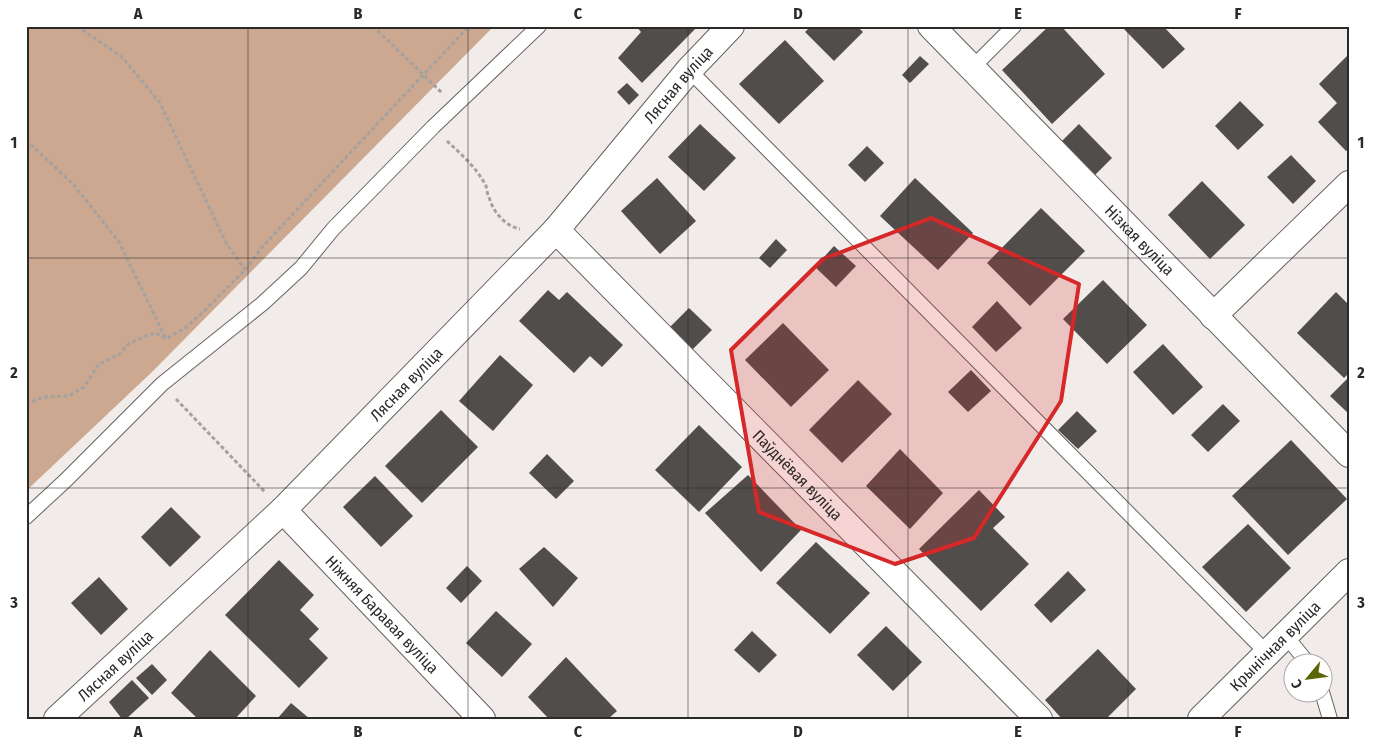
<svg xmlns="http://www.w3.org/2000/svg" width="1375" height="745" font-family="'Fira Sans Condensed',sans-serif">
<style>
.forest{fill:#cda890}
.building{fill:#514d4a}
.lines{fill:none;stroke-linecap:round;stroke-linejoin:round}
.lane-casing{stroke:#676260;stroke-width:16}
.street-casing{stroke:#676260;stroke-width:28}
.path{stroke:#a5a19f;stroke-width:3;stroke-dasharray:4 2.5;stroke-linecap:butt}
.lane{stroke:#fff;stroke-width:14}
.street{stroke:#fff;stroke-width:26}
.marked{fill:#d62828;fill-opacity:0.2;stroke:#d62828;stroke-width:4;stroke-linejoin:round}
.grid{fill:none;stroke:#2c2a29;stroke-width:1;stroke-opacity:0.55}
.labels{text-anchor:middle;stroke-width:5;stroke-linejoin:round;paint-order:stroke}
.street-label{font-size:16px;fill:#2c2a29;stroke:#fff}
.neatline{fill:none;stroke:#2c2a29;stroke-width:2}
.grid-label{font-size:16px;text-anchor:middle;font-weight:bold;fill:#2c2a29}
</style>
<rect width="100%" height="100%" fill="#f1ece9"/>
<path class="forest" d="M26,26H494L152,372L26,491Z"/>
<g class="building">
<path d="M636,26H698L642,83L618,58L641,32Z"/>
<path d="M811,26H857L863,32L834,61L805,32Z"/>
<path d="M1049,26H1061L1105,74L1052,124L1002,70Z"/>
<path d="M1121,26H1163L1185,49L1163,69Z"/>
<path d="M785,40L824,81L779,124L739,84Z"/>
<path d="M1349,54V149L1346,151L1318,122L1337,103L1319,84Z"/>
<path d="M920,56L929,64L910,83L902,75Z"/>
<path d="M627,83L639,95L629,105L617,92Z"/>
<path d="M1240,101L1264,125L1238,150L1215,126Z"/>
<path d="M700,124L736,158L704,191L668,157Z"/>
<path d="M1079,124L1112,158L1092,178L1059,144Z"/>
<path d="M867,146L884,163L865,182L848,165Z"/>
<path d="M1291,155L1316,181L1293,204L1267,177Z"/>
<path d="M657,178L696,221L660,254L621,211Z"/>
<path d="M915,178L973,233L938,270L880,216Z"/>
<path d="M1202,181L1245,225L1210,259L1168,215Z"/>
<path d="M1041,208L1085,251L1030,306L987,263Z"/>
<path d="M776,239L787,250L770,268L759,258Z"/>
<path d="M834,246L856,266L836,287L815,267Z"/>
<path d="M1103,280L1147,325L1107,364L1063,319Z"/>
<path d="M548,290L559,300L567,292L623,345L602,367L590,356L574,373L519,321Z"/>
<path d="M1336,292L1349,305V373L1344,378L1297,333Z"/>
<path d="M997,301L1022,328L996,352L972,327Z"/>
<path d="M689,308L712,330L692,350L669,328Z"/>
<path d="M783,323L829,370L791,407L745,360Z"/>
<path d="M1163,344L1203,387L1173,415L1133,372Z"/>
<path d="M500,355L533,385L493,431L459,401Z"/>
<path d="M971,370L991,391L968,412L948,392Z"/>
<path d="M1349,377V414L1330,396Z"/>
<path d="M858,380L892,414L842,463L809,430Z"/>
<path d="M1223,404L1240,421L1208,452L1191,435Z"/>
<path d="M441,410L478,447L422,503L385,466Z"/>
<path d="M1077,411L1097,431L1078,449L1058,430Z"/>
<path d="M699,425L742,467L699,512L655,470Z"/>
<path d="M1291,440L1347,499L1288,555L1232,496Z"/>
<path d="M900,449L943,493L910,529L866,486Z"/>
<path d="M547,454L574,481L556,499L529,473Z"/>
<path d="M748,475L801,530L761,572L705,513Z"/>
<path d="M375,476L413,516L381,547L343,507Z"/>
<path d="M979,490L1005,517L993,528L1029,564L981,611L919,549Z"/>
<path d="M171,507L201,537L170,567L141,537Z"/>
<path d="M1248,524L1291,568L1246,612L1202,567Z"/>
<path d="M816,542L870,593L830,634L776,583Z"/>
<path d="M544,547L578,578L553,607L519,569Z"/>
<path d="M279,560L314,595L300,610L319,629L309,639L328,658L299,688L225,615Z"/>
<path d="M467,566L482,581L461,603L446,588Z"/>
<path d="M1068,571L1086,590L1051,623L1034,605Z"/>
<path d="M99,577L128,609L101,635L71,603Z"/>
<path d="M496,611L532,644L502,677L466,643Z"/>
<path d="M886,626L922,662L893,691L857,655Z"/>
<path d="M752,631L777,655L759,673L734,650Z"/>
<path d="M1098,649L1136,689L1106,719H1062L1045,700Z"/>
<path d="M210,650L256,696L235,719H198L171,693Z"/>
<path d="M566,657L617,711L608,719H549L528,697Z"/>
<path d="M152,664L167,680L152,695L136,678Z"/>
<path d="M132,680L149,698L126,719H122L109,702Z"/>
<path d="M291,703L310,719H277Z"/>
</g>
<g class="lines">
<defs>
<g id="lane">
<path d="M972,68L1014,26"/>
<path d="M689,70L1267,653"/>
<path d="M26,517L65,481L162,384L262,304L301,268L333,229L433,127L539,26"/>
<path d="M1285,635L1307,662"/>
<path d="M1322,692L1330,719"/>
</g>
<g id="street">
<path id="s1" d="M931,26L1349,454"/>
<path id="s2" d="M556,230L1039,719"/>
<path d="M1213,316L1349,184"/>
<path id="s3" d="M283,510L482,719"/>
<path id="s4" d="M57,719L283,510L556,230L689,70L731,26"/>
<path id="s5" d="M1201,719L1349,572"/>
</g>
</defs>
<use href="#lane" class="lane-casing"/>
<use href="#street" class="street-casing"/>
<g class="path">
<path d="M77,26L123,58L160,103L226,243L245,270"/>
<path d="M373,26L442,93"/>
<path d="M26,140L74,185L119,242L165,337"/>
<path d="M447,141C461,154 477,168 486,186C487,189 487,194 489,197C493,212 505,226 520,229"/>
<path d="M176,399L265,492"/>
<path d="M26,404L43,397L69,396L84,387L99,364L120,354L127,345L143,337L156,333L166,339L185,328L202,313L245,270L263,246L469,26"/>
</g>
<use href="#lane" class="lane"/>
<use href="#street" class="street"/>
</g>
<path class="marked" d="M931,218L1079,284L1061,401L974,538L895,564L759,512L731,350L823,259Z"/>
<path class="grid" d="M248,26V719M468,26V719M688,26V719M908,26V719M1128,26V719M26,258H1349M26,488H1349"/>
<g class="labels">
<g class="street-label">
<text dy="6" stroke="none"><textPath href="#s4" startOffset="889">Лясная вуліца</textPath></text>
<text dy="6" stroke="none"><textPath href="#s1" startOffset="299">Нізкая вуліца</textPath></text>
<text dy="6" stroke="none"><textPath href="#s4" startOffset="484">Лясная вуліца</textPath></text>
<text dy="6" stroke="none"><textPath href="#s2" startOffset="344">Паўднёвая вуліца</textPath></text>
<text dy="6" stroke="none"><textPath href="#s3" startOffset="144">Ніжняя Баравая вуліца</textPath></text>
<text dy="6" stroke="none"><textPath href="#s5" startOffset="104">Крынічная вуліца</textPath></text>
<text dy="6" stroke="none"><textPath href="#s4" startOffset="79">Лясная вуліца</textPath></text>
</g>
</g>
<rect width="1375" height="745" fill="none" stroke="#ffffff" stroke-width="55"/>
<g transform="translate(1308 678) rotate(241)"><circle r="24" fill="#ffffff" stroke="#abaaa9"/>
<path d="M0-4L9 19L0 12L-9 19Z" fill="#5c6505"/>
<text y="-8" font-size="14" font-weight="bold" text-anchor="middle" fill="#2c2a29">С</text>
</g>
<rect x="28" y="28" width="1320" height="690" class="neatline"/>
<g class="grid-label">
<text x="138" y="19">A</text>
<text x="358" y="19">B</text>
<text x="578" y="19">C</text>
<text x="798" y="19">D</text>
<text x="1018" y="19">E</text>
<text x="1238" y="19">F</text>
<text x="14" y="148">1</text>
<text x="1361" y="148">1</text>
<text x="14" y="378">2</text>
<text x="1361" y="378">2</text>
<text x="14" y="608">3</text>
<text x="1361" y="608">3</text>
<text x="138" y="737">A</text>
<text x="358" y="737">B</text>
<text x="578" y="737">C</text>
<text x="798" y="737">D</text>
<text x="1018" y="737">E</text>
<text x="1238" y="737">F</text>
</g>
</svg>
